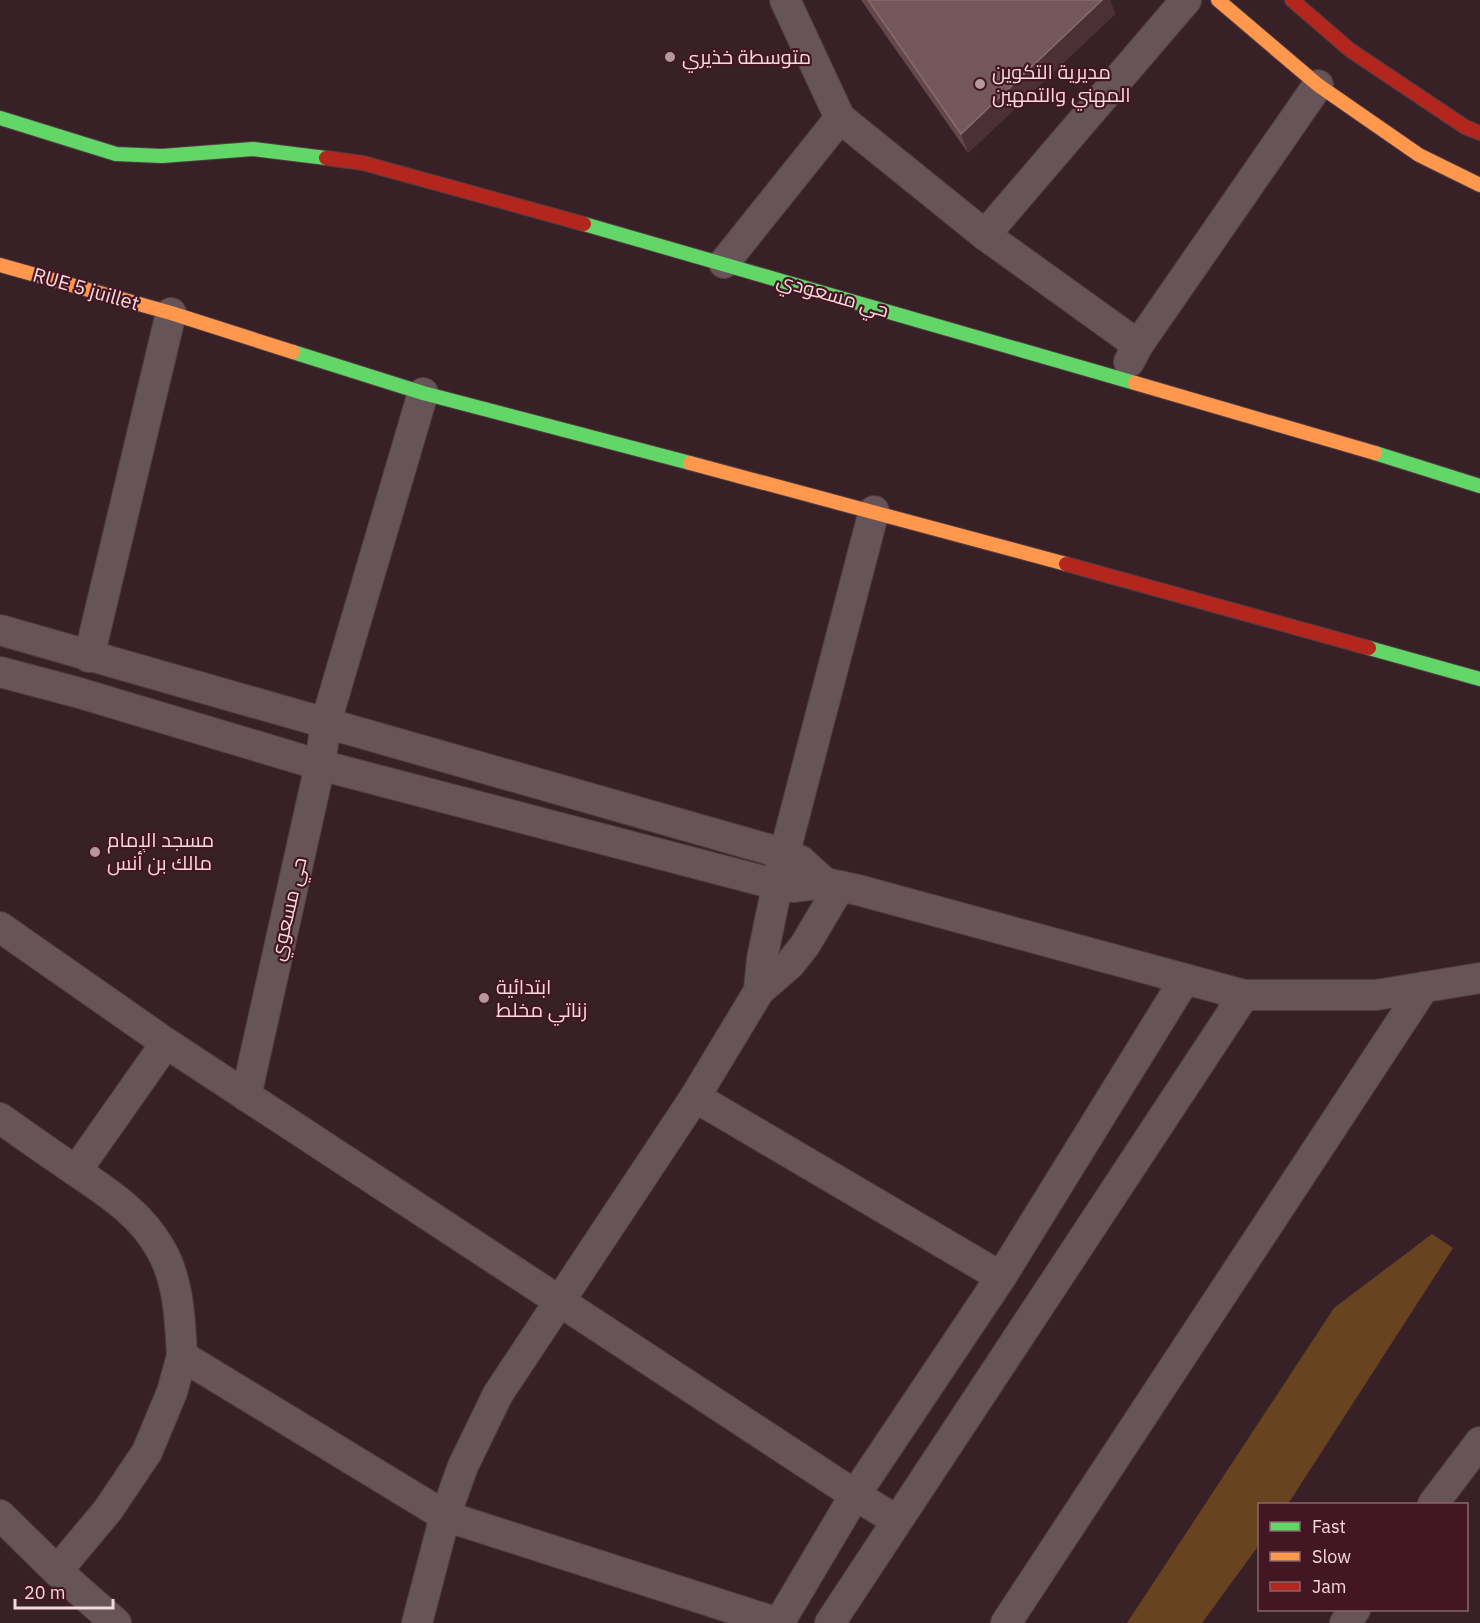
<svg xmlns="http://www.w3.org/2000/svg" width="1480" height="1623" font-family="'IBM Plex Sans',Cairo,sans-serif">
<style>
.forest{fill:#684320}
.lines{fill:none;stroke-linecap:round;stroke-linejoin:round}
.street-casing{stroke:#513d42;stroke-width:32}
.fast-casing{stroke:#513d42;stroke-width:16}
.slow-casing{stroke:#513d42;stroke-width:16}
.jam-casing{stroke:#513d42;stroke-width:16}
.street{stroke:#675459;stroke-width:30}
.fast{stroke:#63d668;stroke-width:14}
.slow{stroke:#ff974d;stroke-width:14}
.jam{stroke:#b3261e;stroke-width:14}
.wall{fill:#63474a}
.shaded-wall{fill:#4b3135}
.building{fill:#73575a;stroke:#876b6e;stroke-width:1.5}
.poi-dot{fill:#b4989d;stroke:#421623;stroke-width:2}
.labels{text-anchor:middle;stroke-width:4.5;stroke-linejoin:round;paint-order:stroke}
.poi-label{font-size:20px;fill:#f6d8dd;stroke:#421623;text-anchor:start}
.street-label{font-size:20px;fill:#f6d8dd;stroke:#421623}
</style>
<rect width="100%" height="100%" fill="#382027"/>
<path class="forest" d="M1432,1234L1453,1248L1288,1504H1260L1259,1545L1202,1623H1127L1334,1308Z"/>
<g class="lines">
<defs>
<g id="street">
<path d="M785,0L840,118L985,235L1138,345"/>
<path d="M985,235L1186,0"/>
<path d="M724,263L840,118"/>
<path d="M1129,362L1138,345L1318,85"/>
<path d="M0,630L785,854L801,861L825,883"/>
<path d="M89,657L171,313"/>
<path d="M0,672L76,692L320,765L778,885L793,887L825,883L858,890L1244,995H1376L1480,978"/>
<path d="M0,927L166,1043L855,1495L896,1520"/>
<path d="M759,991L762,959L781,867L874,511"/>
<path d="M246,1096L320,765L326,722L423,393"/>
<path d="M695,1097L1001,1277"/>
<path d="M0,1118C25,1136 51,1154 76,1171C108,1193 140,1213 160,1248C179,1280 180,1320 182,1356L445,1516L778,1623"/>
<path d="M76,1171L166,1043"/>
<path d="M1433,1504L1480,1442"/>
<path d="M0,1515L57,1571L116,1623"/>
<path d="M57,1571L108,1510L147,1452L172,1392L182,1356"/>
<path d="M417,1623L445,1516L463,1466L498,1394L695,1097L759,991L790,964L805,945L840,886"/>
<path d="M779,1623L855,1495L1001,1277L1185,979"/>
<path d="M830,1623L1244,995"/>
<path d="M1006,1623L1424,987"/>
<path d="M1345,1623L1355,1610"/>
</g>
<g id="fast">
<path d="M0,118L116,154L162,156L253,149L326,158"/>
<path d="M584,224L1135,383"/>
<path d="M293,352L423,393L690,463"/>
<path d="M1375,453L1480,486"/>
<path d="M1369,648L1480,679"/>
</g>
<g id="slow">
<path d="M1218,0L1318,85L1419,155L1480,185"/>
<path d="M0,265L171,313L293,352"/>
<path d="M1135,383L1375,453"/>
<path d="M690,463L1066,564"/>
</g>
<g id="jam">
<path d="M1292,0L1350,50L1465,127L1480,133"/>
<path d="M326,158L363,163L584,224"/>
<path d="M1066,564L1369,648"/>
</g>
</defs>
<use href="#street" class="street-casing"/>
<use href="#fast" class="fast-casing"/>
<use href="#slow" class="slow-casing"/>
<use href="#jam" class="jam-casing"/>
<use href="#street" class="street"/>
<use href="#fast" class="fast"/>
<use href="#slow" class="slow"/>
<use href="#jam" class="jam"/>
</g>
<path class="wall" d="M861,0H1110L1115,14L968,153Z"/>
<path class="shaded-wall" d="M1102,0H1110L1115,14L968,153L961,134Z"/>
<path class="building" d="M868,0H1102L961,134Z"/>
<g class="poi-dot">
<circle cx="670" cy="57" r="6"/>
<circle cx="980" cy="84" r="6"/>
<circle cx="95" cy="852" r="6"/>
<circle cx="484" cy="998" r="6"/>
</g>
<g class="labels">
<g class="poi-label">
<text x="682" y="64">متوسطة خذيري</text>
<text x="992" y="79">مديرية التكوين<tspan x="992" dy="23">المهني والتمهين</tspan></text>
<text x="107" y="847">مسجد الإمام<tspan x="107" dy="23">مالك بن أنس</tspan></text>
<text x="496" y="994">ابتدائية<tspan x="496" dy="23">زناتي مخلط</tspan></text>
</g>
<g class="street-label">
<text transform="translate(86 289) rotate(16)" y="7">RUE 5 juillet</text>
<text transform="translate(833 295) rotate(16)" y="7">حي مسعودي</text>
<text transform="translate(288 909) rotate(-77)" y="7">حي مسعوي</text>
</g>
</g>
<rect x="1258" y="1503" width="210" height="108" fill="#421623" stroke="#8a646d" stroke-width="1.5"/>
<rect x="1270" y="1522" width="30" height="9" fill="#63d668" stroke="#8a646d" stroke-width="1.5"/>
<text x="1312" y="1533" font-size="18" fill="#f6d8dd">Fast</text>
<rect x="1270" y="1552" width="30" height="9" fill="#ff974d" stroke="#8a646d" stroke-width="1.5"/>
<text x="1312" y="1563" font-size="18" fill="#f6d8dd">Slow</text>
<rect x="1270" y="1582" width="30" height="9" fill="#b3261e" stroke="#8a646d" stroke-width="1.5"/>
<text x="1312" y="1593" font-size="18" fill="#f6d8dd">Jam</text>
<path d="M15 1599v9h98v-9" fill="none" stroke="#f6d8dd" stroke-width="3"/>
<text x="24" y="1599" font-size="18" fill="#f6d8dd" stroke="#421623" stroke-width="4.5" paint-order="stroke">20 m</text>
</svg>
